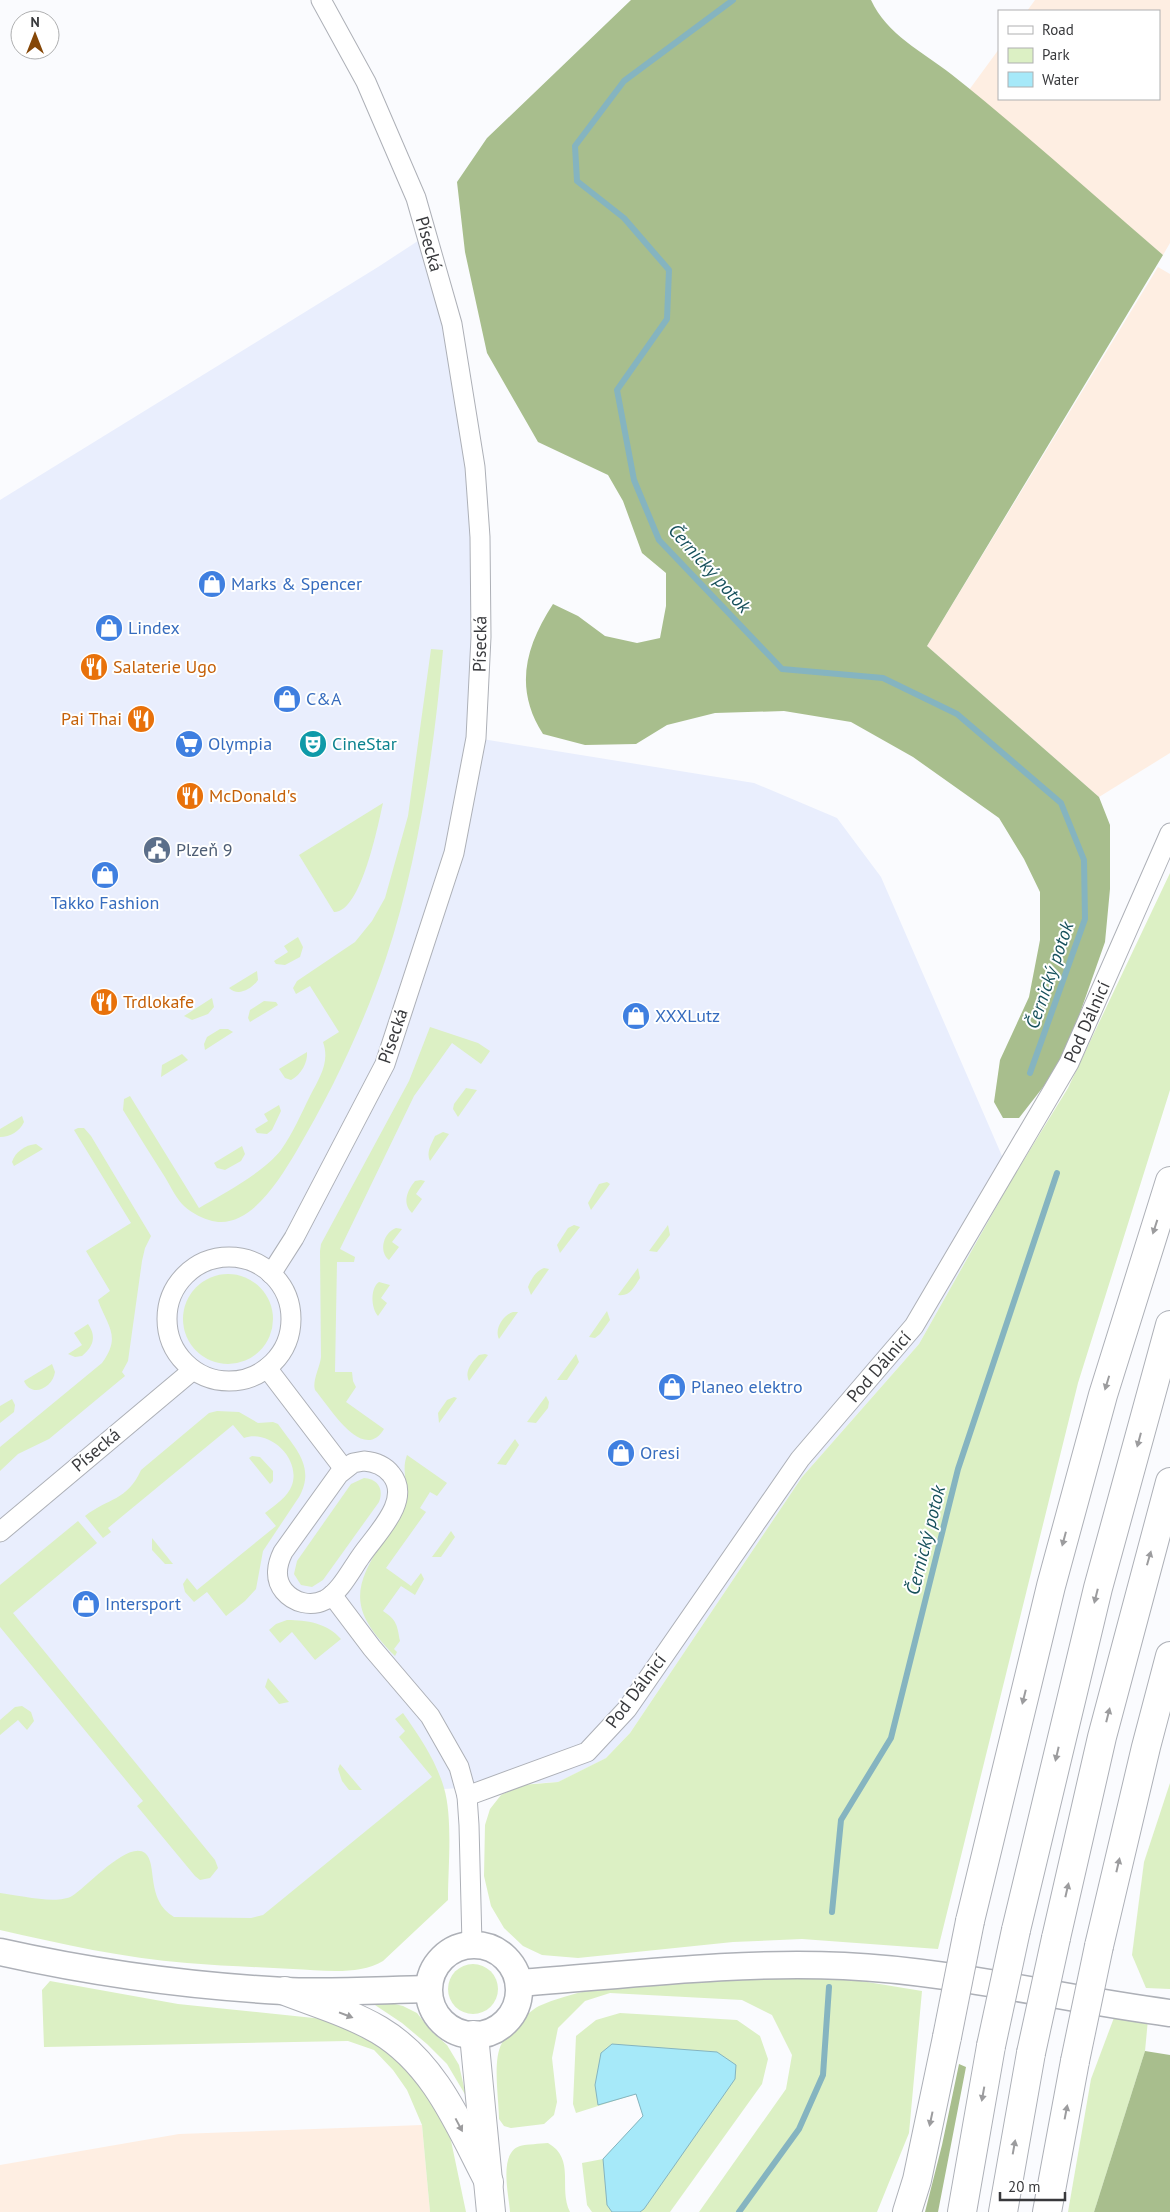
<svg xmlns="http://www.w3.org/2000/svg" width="1170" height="2212" font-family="'PT Sans',sans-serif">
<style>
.built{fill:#e9eefd}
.industrial{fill:#feeee2}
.green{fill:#dcf0c4}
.forest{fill:#a8be8d}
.water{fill:#a6e9f9;stroke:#85b4c0}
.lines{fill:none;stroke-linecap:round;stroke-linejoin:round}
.stream{stroke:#85b4c0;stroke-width:6}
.street-casing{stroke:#adb0b7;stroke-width:21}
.secondary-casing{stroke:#adb0b7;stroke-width:29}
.highway-casing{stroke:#adb0b7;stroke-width:30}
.street{stroke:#fff;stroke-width:19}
.secondary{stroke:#fff;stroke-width:26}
.highway{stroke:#fff;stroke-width:28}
.highway-bridge-casing{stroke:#adb0b7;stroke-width:30;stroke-linecap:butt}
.highway-bridge{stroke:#fff;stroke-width:28}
.oneway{fill:#9c9c9e}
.labels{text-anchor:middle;stroke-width:4;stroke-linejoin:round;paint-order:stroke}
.street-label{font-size:18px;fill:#38393c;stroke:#fff}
.shop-label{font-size:18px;fill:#366cbe;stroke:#fff;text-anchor:start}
.food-label{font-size:18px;fill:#c56008;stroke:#fff;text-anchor:start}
.culture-label{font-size:18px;fill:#0d838f;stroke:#fff;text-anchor:start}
.service-label{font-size:18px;fill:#4e5e75;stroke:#fff;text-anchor:start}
.water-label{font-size:19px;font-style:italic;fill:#17515c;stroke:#fff}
</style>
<rect width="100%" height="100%" fill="#fafbfe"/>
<path class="built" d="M427,235L475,467L476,738L754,783L837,818L881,877L1012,1179L919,1344L802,1477L630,1733L606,1758L558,1782L444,1789L254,1939L0,1901V500L378,267Z"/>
<g class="industrial">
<path d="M1035,0H1170V243L1163,255L969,90L999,49V99H1159V11H1027Z"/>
<path d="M1158,267L1170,274V753L1099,797L927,646Z"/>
<path d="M422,2125L430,2212H0V2165L179,2134Z"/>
</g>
<g class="green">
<path d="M431,649L443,650C434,750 418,863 386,958C363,1026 332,1091 296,1152C279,1180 248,1233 209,1220C201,1218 187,1210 182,1204C174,1195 169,1183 163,1174C149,1152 136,1131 123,1110L124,1099L130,1096L199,1208C224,1193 263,1173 281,1150C293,1133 301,1114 310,1096C320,1077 330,1062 323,1042L339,1032L310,986L296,994L293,988L297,981L355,942L372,921L385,898L408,816Z"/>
<path d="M383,803C378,825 361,913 334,912L299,855Z"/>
<path d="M1170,873V1090L1078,1383L938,1949L802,1939L733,1942L578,1958L542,1955L523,1946L504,1928L491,1906L484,1876L485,1825L490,1809L501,1795L522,1785L558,1782L606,1758L630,1733L802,1477L919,1344L1012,1179L1068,1088Z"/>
<path d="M298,937L303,947L300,957L285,965L276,964L274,961L288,952L284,946Z"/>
<path d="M257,971L258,980C252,989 238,997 229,988Z"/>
<path d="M212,998L214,1007L208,1014L192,1020L184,1016Z"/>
<path d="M264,1001L276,1002L278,1005L250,1022L248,1018L250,1010Z"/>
<path d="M430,1027L478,1043L490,1051L481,1064L452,1043L414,1096L340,1249L355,1257L354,1262H337L335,1372H352L353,1381L356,1387L346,1402L384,1429C363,1464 329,1406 315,1390C312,1381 320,1367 321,1357L320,1251L321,1244L409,1081Z"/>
<path d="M220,1029H228L233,1032L205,1050L204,1044L207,1037Z"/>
<path d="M307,1052C308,1062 301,1075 291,1080L285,1078L279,1069Z"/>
<path d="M182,1054L188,1060L161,1077L162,1065Z"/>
<path d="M466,1088L477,1090L458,1117L453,1109L454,1104Z"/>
<path d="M279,1105L281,1111L272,1130L267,1134L257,1133L255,1129L268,1121L264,1114Z"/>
<path d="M22,1116L24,1122C20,1131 10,1137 0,1137V1129Z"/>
<path d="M78,1128H84L91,1136L151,1236L145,1248L142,1261L128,1361L122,1372L125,1376L49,1439L18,1454L0,1471V1447L102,1363C122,1336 107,1326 98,1300L110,1291L86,1251L131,1223L74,1130Z"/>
<path d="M443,1132L449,1134L430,1161C426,1152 431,1145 435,1136Z"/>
<path d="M36,1144L43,1149L14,1166L12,1162C15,1152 25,1145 36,1144Z"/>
<path d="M242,1146L245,1154L241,1161L225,1170L217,1168L214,1163Z"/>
<path d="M421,1180L425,1181L416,1194L422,1199L412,1213C402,1203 407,1191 415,1181Z"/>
<path d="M607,1182L610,1184L591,1210L588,1203L599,1184Z"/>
<path d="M574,1225L580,1227L560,1253L557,1245L568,1228Z"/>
<path d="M668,1225L670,1235L657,1252L649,1251Z"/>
<path d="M396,1228L402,1229L392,1242L399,1247L389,1260C378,1251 384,1232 396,1228Z"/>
<path d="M544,1268L549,1269L531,1295L528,1287C531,1279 536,1271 544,1268Z"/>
<path d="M638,1268L640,1278C634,1287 630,1297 618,1295Z"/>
<circle cx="228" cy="1319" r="45"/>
<path d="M379,1282L390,1285L381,1298L387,1303L378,1316C371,1308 370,1288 379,1282Z"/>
<path d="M607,1311L610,1320L600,1334L595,1338L589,1337Z"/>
<path d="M513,1312H518L499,1339C494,1329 503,1315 513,1312Z"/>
<path d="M88,1324C97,1337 93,1347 82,1356L75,1357L68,1354L82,1345L74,1333Z"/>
<path d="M485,1354L488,1355L469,1381C464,1371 472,1362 479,1355Z"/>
<path d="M576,1354L579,1362L567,1380H557Z"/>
<path d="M52,1364L55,1372C53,1387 32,1399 24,1381Z"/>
<path d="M546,1396L549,1402L548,1408L536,1423L527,1422Z"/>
<path d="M454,1397L457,1398L439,1423L438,1413L447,1400Z"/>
<path d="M12,1399L15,1405L14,1412L0,1423V1406Z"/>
<path d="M217,1411L239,1412L258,1423L273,1422L278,1424C295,1448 316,1467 299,1497L263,1551L256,1589L245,1601L226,1616L207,1592L194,1602L185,1592L183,1584L187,1578L197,1590L276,1526L265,1513C275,1505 288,1497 292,1485C301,1459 270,1429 244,1438L233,1425L108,1528L111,1532L103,1538L85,1516C108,1498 127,1501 141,1470L209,1413Z"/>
<path d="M515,1439L519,1445L506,1465L497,1464Z"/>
<path d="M407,1455L447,1483L437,1496L430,1492L420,1508L426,1512L386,1568L411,1586L421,1573L424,1579L415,1595L401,1586L383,1611C397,1620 397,1625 400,1641L394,1649L397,1652L395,1656C351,1612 350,1590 384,1540C391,1529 401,1519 405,1507C411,1490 400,1473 407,1455Z"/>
<path d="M252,1456L260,1457L273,1471V1481L270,1484L249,1458Z"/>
<path d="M364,1478C378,1479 384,1489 379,1502L323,1580L312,1587L301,1585L294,1574L297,1561L351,1484Z"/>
<path d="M78,1521L97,1543L13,1613L215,1860L218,1868L210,1878L200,1880L195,1876L137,1806L143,1801L0,1627V1585Z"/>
<path d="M451,1531L455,1537L441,1557H432Z"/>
<path d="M152,1538L173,1564H165L152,1550Z"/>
<path d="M287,1620C307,1620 327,1623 341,1639L315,1660L292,1632L280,1643L269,1630L276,1624Z"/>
<path d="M268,1678L289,1702L279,1704L265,1687Z"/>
<path d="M22,1706L31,1712L34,1721L27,1730L18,1720L0,1735V1720L15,1707Z"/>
<path d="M403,1713C419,1736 436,1760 444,1788C453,1818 448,1868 448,1900L383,1961C358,1976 321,1970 293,1969C258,1967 222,1966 187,1963C124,1958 61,1944 0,1930V1893C18,1895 57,1905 72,1896C87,1887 128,1840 145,1853C158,1863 145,1900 174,1917L251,1918L263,1915L432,1777L399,1737L405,1731L395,1719Z"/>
<path d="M340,1764L362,1790H349L342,1781L338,1769Z"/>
<path d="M1170,1783V1989L1146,1988L1132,1955L1144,1862Z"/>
<circle cx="473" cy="1989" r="25"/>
<path d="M751,1977L849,1979L922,1991L909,2133L877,2212H699L786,2089L792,2055L772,2015L742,2000L610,1993L585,2001L558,2028L552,2058L557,2102L554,2115L544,2124L511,2128L504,2126L499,2119C499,2099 492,2060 502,2043C507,2033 529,2011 539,2006C604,1978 682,1982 751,1977Z"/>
<path d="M50,1981L178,2004L333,2020L393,2048L439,2108L450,2136L466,2212H430L422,2125L407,2090L393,2070L374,2050L348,2041L44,2047L42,1990Z"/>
<path d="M387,2002L403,2006L417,2013L431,2031L447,2045L459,2065L466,2096L447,2064L427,2044L402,2023L372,2003Z"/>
<path d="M620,2013L737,2020L760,2036L768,2059L762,2084L670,2212H592L587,2205L582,2163L603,2159L643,2116L636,2094L576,2113L573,2104L576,2036L596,2020Z"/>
<path d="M1115,2015L1148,2019L1145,2051L1094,2212H1068L1091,2079Z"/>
<path d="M548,2143C576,2159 558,2188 570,2212H510C509,2195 498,2153 520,2146C528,2144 539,2144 548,2143Z"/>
</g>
<g class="forest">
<path d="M631,0H871C887,35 922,51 951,74C1024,132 1093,195 1163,255L927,646L1099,797L1110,825V889L1105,942L1067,1050L1047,1082L1019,1118H1003L994,1102L1000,1060L1029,997L1040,940V892L1024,859L999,818L913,757L851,722L784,711L715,713L667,725L636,744L585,745L543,734C514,689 525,647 553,604L578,616L605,636L637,643L660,638L666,606V573L642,553L623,501L608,475L538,442L487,353L465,252L457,182L487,138Z"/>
<path d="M1145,2051L1170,2055V2212H1094Z"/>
<path d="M959,2064L966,2067L938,2212H925L942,2145Z"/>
</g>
<path class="water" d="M612,2044L717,2052L736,2065L735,2079L644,2209L640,2212H612L607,2205L603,2159L643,2116L636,2094L598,2105L595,2085L601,2053Z"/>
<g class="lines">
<g class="stream">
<path d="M733,0L624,81L575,146L577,181L624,218L669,270L667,319L617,390L634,480L659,540L782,669L883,678L957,714L1061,803L1084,860L1085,919L1030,1073"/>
<path d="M832,1912L841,1820L891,1738L958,1469L1057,1173"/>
<path d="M739,2212L799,2129L823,2075L829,1987"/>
</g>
<defs>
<g id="street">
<circle cx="229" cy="1319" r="62"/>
<path d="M271,1274L294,1238L385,1064L454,853L476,738L481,637L480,537L475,467L452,324L416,198L366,82L321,0"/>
<path d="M267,1368L344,1469"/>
<path d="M364,1461C375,1462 384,1465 391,1474C413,1500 375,1535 361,1556C351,1570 340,1592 325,1600C311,1607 294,1603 284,1591C274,1579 277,1564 283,1552L339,1474L353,1463Z"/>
<path d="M0,1532L193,1370"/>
<path d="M332,1595L372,1648L430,1716L459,1767L467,1796L469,1825L472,1944"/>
<path d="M467,1796L587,1752L627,1709L800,1459L914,1326L1069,1063L1170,833"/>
</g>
<g id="secondary">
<circle cx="474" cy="1990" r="45"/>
<path d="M0,1952C94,1973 189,1986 284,1991C332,1993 380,1990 428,1989"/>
<path d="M519,1983C627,1975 736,1961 844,1966C954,1971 1061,1999 1170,2013"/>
</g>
<g id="highway">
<path d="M970,1921L1051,1586L1103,1395L1170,1181"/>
<path d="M1016,1930L1098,1588L1170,1325"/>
<path d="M1056,1938L1102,1737L1170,1482"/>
<path d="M1099,1946L1146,1747L1170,1656"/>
<path d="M285,1991C316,2003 350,2013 379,2030C436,2064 460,2127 489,2182"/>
<path d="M474,2035L491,2212"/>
<path d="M907,2212L917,2180L947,2037"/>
<path d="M962,2212L991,2046"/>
<path d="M1003,2212L1031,2053"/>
<path d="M1047,2212L1075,2061"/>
</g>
</defs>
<use href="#street" class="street-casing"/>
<use href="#secondary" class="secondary-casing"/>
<use href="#highway" class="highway-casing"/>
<use href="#street" class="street"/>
<use href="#secondary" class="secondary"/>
<use href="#highway" class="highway"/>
<defs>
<g id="highway-bridge">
<path d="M947,2037L970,1921"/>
<path d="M991,2046L1016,1930"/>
<path d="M1031,2053L1056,1938"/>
<path d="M1075,2061L1099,1946"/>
</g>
</defs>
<use href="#highway-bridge" class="highway-bridge-casing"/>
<use href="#highway-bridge" class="highway-bridge"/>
</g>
<defs><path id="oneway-solid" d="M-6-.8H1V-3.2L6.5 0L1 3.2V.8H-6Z" transform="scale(1.25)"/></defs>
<g class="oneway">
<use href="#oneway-solid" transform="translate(1155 1227) rotate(108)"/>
<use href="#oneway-solid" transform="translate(1107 1383) rotate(107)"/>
<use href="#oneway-solid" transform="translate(1139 1440) rotate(105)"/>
<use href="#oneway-solid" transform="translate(1064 1539) rotate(105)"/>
<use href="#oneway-solid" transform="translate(1149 1558) rotate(-74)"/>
<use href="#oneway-solid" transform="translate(1096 1596) rotate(104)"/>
<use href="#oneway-solid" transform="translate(1024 1697) rotate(104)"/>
<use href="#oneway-solid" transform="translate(1108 1715) rotate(-76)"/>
<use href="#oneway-solid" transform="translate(1057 1754) rotate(103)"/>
<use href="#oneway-solid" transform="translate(1118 1865) rotate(-77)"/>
<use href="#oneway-solid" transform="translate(1067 1890) rotate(-77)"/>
<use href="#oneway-solid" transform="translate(346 2015) rotate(21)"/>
<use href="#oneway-solid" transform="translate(983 2094) rotate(100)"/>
<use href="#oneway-solid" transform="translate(1066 2112) rotate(-79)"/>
<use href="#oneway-solid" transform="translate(931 2119) rotate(102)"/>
<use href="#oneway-solid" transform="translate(459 2125) rotate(62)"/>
<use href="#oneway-solid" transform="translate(1014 2147) rotate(-80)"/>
</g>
<defs>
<symbol id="shop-disc" viewBox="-11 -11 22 22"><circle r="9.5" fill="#3f7fe0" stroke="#fff"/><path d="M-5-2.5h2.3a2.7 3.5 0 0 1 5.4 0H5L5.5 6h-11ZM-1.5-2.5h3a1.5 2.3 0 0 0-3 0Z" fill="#fff"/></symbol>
<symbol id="restaurant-disc" viewBox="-11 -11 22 22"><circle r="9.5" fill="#e8710a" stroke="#fff"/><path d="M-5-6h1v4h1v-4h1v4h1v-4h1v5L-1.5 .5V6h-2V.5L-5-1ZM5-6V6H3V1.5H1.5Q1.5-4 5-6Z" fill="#fff"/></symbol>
<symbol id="supermarket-disc" viewBox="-11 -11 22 22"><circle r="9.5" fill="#3f7fe0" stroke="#fff"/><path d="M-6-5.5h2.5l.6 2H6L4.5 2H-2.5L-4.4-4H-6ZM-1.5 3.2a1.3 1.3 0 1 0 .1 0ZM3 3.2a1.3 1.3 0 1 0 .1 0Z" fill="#fff"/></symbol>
<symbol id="theatre-disc" viewBox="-11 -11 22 22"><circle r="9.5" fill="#0f9aa8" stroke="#fff"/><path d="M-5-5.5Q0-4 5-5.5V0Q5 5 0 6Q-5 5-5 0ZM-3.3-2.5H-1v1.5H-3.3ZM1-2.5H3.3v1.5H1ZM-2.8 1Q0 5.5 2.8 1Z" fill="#fff"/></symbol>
<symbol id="civic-disc" viewBox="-11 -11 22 22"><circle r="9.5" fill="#5c6f8a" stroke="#fff"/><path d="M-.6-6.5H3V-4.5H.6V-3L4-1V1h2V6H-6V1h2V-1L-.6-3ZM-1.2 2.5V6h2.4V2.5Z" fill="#fff"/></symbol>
</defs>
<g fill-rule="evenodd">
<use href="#shop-disc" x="196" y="568" width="32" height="32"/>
<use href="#shop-disc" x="93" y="612" width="32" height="32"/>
<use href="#restaurant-disc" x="78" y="651" width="32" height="32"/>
<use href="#shop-disc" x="271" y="683" width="32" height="32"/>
<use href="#restaurant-disc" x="125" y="703" width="32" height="32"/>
<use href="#supermarket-disc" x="173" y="728" width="32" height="32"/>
<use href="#theatre-disc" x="297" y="728" width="32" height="32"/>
<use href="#restaurant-disc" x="174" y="780" width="32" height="32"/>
<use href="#civic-disc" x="141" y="834" width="32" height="32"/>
<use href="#shop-disc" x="89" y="859" width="32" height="32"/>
<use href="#restaurant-disc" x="88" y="986" width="32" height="32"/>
<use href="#shop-disc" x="620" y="1000" width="32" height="32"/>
<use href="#shop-disc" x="656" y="1371" width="32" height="32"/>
<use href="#shop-disc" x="605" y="1437" width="32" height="32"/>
<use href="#shop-disc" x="70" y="1588" width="32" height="32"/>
</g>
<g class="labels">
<g class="street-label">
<text transform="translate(429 244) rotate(74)" y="6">Písecká</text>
<text transform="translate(480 644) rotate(-89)" y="6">Písecká</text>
<text transform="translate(1087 1022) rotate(-66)" y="6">Pod Dálnicí</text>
<text transform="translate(393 1036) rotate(-71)" y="6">Písecká</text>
<text transform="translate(879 1367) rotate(-49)" y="6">Pod Dálnicí</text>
<text transform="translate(96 1450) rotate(-40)" y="6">Písecká</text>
<text transform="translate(636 1691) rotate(-53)" y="6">Pod Dálnicí</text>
</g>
<g class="shop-label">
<text x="231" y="590">Marks &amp; Spencer</text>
<text x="128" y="634">Lindex</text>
<text x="306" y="705">C&amp;A</text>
<text x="208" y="750">Olympia</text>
<text x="105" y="909" text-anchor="middle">Takko Fashion</text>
<text x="655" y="1022">XXXLutz</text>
<text x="691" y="1393">Planeo elektro</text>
<text x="640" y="1459">Oresi</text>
<text x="105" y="1610">Intersport</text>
</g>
<g class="food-label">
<text x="113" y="673">Salaterie Ugo</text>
<text x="122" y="725" text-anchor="end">Pai Thai</text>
<text x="209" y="802">McDonald's</text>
<text x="123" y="1008">Trdlokafe</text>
</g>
<g class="culture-label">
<text x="332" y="750">CineStar</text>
</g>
<g class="service-label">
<text x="176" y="856">Plzeň 9</text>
</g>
<g class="water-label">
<text transform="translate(710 568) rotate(48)" y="7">Černický potok</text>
<text transform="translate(1049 975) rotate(-71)" y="7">Černický potok</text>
<text transform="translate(925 1540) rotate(-76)" y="7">Černický potok</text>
</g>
</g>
<rect x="998" y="10" width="162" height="90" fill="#ffffff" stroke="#afb0b1"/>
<rect x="1008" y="26" width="25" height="8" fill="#ffffff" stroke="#afb0b1"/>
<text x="1042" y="35" font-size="15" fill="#38393c">Road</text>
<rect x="1008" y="48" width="25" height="15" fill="#dcf0c4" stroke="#afb0b1"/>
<text x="1042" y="60" font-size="15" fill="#38393c">Park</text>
<rect x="1008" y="72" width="25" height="15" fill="#a6e9f9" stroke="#afb0b1"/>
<text x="1042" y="85" font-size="15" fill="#38393c">Water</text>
<g transform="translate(35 35)"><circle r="24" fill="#ffffff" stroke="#afb0b1"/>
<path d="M0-4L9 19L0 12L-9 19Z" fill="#854707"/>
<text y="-8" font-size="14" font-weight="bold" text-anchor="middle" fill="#38393c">N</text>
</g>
<path d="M1000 2192v8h65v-8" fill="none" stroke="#38393c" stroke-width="2.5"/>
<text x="1008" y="2192" font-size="15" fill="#38393c" stroke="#ffffff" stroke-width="4" paint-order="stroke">20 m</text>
</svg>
